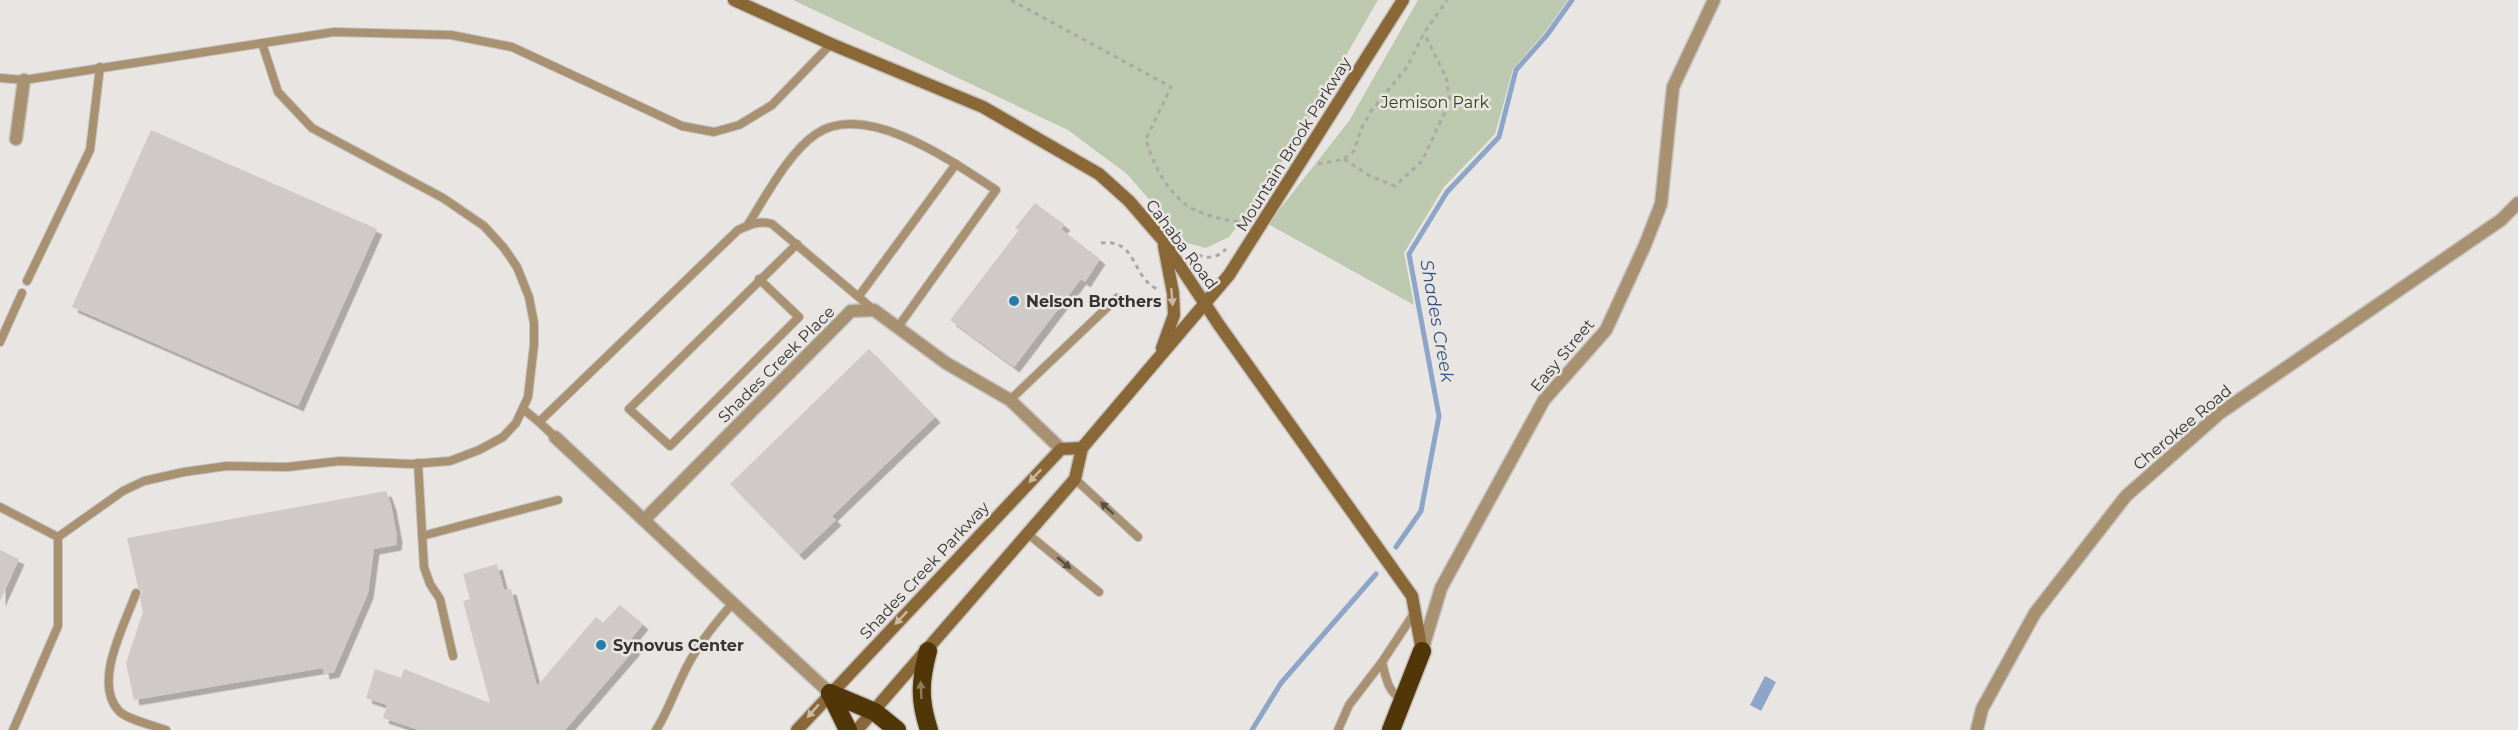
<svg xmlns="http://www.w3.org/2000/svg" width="2518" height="730" font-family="Montserrat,sans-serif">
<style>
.green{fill:#bdc9ae}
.water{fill:#8da5c6}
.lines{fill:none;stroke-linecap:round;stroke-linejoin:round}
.stream{stroke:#8da5c6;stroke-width:5}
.building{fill:#cfc9c8;filter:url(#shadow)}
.lane-casing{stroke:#c5c2bf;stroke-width:10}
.street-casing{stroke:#c5c2bf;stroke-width:15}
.secondary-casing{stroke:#c5c2bf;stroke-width:15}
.highway-casing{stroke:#c5c2bf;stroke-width:21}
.path{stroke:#aba8a6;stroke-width:3;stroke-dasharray:4.5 4.5;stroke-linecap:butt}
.lane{stroke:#a89171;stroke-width:8}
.street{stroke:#a89171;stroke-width:12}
.secondary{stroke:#896736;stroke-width:12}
.highway{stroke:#513608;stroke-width:18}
.oneway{fill:#c7b9a6}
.oneway2{fill:#585046}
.oneway3{fill:#8e7c5f}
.poi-dot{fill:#267dac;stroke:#e9e5e2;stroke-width:2}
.labels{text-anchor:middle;stroke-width:5;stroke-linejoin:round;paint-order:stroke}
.park-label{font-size:16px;fill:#33470c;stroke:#e9e5e2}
.street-label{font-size:16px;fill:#363433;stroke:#e9e5e2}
.poi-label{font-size:16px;font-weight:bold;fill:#363433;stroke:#e9e5e2;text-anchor:start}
.water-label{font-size:18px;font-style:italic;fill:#345583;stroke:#e9e5e2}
</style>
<defs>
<filter id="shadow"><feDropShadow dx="5.5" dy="5.5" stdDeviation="0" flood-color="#0004"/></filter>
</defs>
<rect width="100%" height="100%" fill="#e9e5e2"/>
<g class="green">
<path d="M793,0H1378L1301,133L1250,209L1229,237L1206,248L1187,243L1127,174L1068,130Z"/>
<path d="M1418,0H1568L1545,32L1513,69L1495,134L1444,187L1404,253L1414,305L1268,224L1349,121Z"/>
</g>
<path class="water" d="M1765,676L1776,682L1761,711L1750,705Z"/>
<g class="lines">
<g class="stream">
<path d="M1396,547L1421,511L1439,416L1409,254L1447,192L1499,137L1516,70L1547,35L1572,0"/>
<path d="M1252,730L1281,683L1376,574"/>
</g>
</g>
<g class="building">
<path d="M151,130L377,229L298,406L72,307Z"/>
<path d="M1035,203L1065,225L1061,229L1100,259L1085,282L1081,279L1014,367L950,320L1019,230L1015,228Z"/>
<path d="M869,349L935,417L832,516L836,520L799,555L730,484Z"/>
<path d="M386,491L391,505L397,537L396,545L374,549L368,593L334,672L324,674L323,668L134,700L126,663L143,612L140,598L142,592L138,587L127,538Z"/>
<path d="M0,550L19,559L0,601Z"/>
<path d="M497,564L504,590L511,589L537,686L596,617L603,623L620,605L643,624L628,643L635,649L565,730H419L383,718L387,705L366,698L375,669L401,678L404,669L490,703L463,601L470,599L463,574Z"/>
</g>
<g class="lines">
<defs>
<g id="lane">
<path d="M0,78L24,80L334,32L451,35L512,47L682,126L714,132L739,125L772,105L831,44"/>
<path d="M747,226C765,198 788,153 816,134C866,100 953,162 996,190L898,327"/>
<path d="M759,279L799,317L670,446L629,409L797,244"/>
<path d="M27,281L90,150L100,67"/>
<path d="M859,296L956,164"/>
<path d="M0,342L22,293"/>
<path d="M1010,400L1117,298"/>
<path d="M523,409L539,422"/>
<path d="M555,437L539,422L738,230C749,225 760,220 772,224L874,310"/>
<path d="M418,463L424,567L430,584L440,599L453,656"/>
<path d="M1075,479L1138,537"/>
<path d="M0,507L58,537"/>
<path d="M1028,534L1099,592"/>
<path d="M422,536L558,500"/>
<path d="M136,593C125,624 92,683 119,711C126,719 155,726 166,730"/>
<path d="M1382,662C1386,676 1387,692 1402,699"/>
<path d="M13,730L58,626V537L123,491L144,481L184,472L227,466L287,467L340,461L412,464L450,461L479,450L503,437L516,423L528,397L534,345V323L529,297L517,267L504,248L484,226L443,198L312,128L278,92L262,43"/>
<path d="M656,730C667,713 672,697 681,679C693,651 712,627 732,604"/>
<path d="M1338,730L1349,705L1382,662L1415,612"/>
</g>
<g id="street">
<path d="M16,139L24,80"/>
<path d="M555,437C646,522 737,608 830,693"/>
<path d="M644,520L851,311L874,310L946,363L1010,400L1061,449"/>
<path d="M1422,651L1441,588L1544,400L1606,330L1645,245L1661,204L1673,87L1714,0"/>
<path d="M1977,730L1982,709L2035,613L2126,496L2220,413L2501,220L2518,203"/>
</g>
<g id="secondary">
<path d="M734,0L831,44L983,107L1099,174L1129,201L1162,239L1219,325L1412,596L1422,651"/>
<path d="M1162,348L1174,315L1173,293L1164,246"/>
<path d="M797,730L1061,449L1082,448"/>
<path d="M857,730L1075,479L1082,448L1229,275L1403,0"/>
</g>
<g id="highway">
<path d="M928,651C920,681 919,700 929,730"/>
<path d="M830,693L875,712L897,730"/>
<path d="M830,693L848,730"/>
<path d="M1391,730L1422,651"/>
</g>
</defs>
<use href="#lane" class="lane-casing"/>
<use href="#street" class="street-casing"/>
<use href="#secondary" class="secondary-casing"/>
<use href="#highway" class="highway-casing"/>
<g class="path">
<path d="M1011,0L1171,87L1146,139C1152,164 1170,197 1193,209C1209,217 1226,220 1244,223"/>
<path d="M1344,159L1370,176L1395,186L1422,161L1450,101L1446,77L1424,33"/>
<path d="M1318,164L1344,159L1354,151L1361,129L1371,111L1407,67L1424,33L1447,0"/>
<path d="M1101,243C1138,239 1130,275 1157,289"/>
<path d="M1198,255C1209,259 1217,258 1226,249"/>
</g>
<use href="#lane" class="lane"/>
<use href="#street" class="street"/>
<use href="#secondary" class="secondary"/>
<use href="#highway" class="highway"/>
</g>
<defs><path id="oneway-solid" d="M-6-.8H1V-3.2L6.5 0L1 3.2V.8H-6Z" transform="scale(1.5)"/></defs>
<g class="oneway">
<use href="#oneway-solid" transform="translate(1172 297) rotate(85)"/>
<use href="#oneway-solid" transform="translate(1035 476) rotate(133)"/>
<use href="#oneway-solid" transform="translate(901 618) rotate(133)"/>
<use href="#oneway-solid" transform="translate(813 711) rotate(131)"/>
</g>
<g class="oneway2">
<use href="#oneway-solid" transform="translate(1107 508) rotate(-137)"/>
<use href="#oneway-solid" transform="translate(1064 563) rotate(40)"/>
</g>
<use class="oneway3" href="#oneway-solid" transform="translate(921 690) rotate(-93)"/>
<g class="poi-dot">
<circle cx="1014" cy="301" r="6"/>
<circle cx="601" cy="645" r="6"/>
</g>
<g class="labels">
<g class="park-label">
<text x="1435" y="108">Jemison Park</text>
</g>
<g class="street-label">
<text transform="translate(1293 144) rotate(-58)" y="6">Mountain Brook Parkway</text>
<text transform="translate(1182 244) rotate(53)" y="6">Cahaba Road</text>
<text transform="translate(1562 355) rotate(-50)" y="6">Easy Street</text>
<text transform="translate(776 364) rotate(-45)" y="6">Shades Creek Place</text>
<text transform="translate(2182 427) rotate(-40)" y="6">Cherokee Road</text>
<text transform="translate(924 570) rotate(-47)" y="6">Shades Creek Parkway</text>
</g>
<g class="poi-label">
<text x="1026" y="307">Nelson Brothers</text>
<text x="613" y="651">Synovus Center</text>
</g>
<g class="water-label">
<text transform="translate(1437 321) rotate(80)" y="6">Shades Creek</text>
</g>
</g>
</svg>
